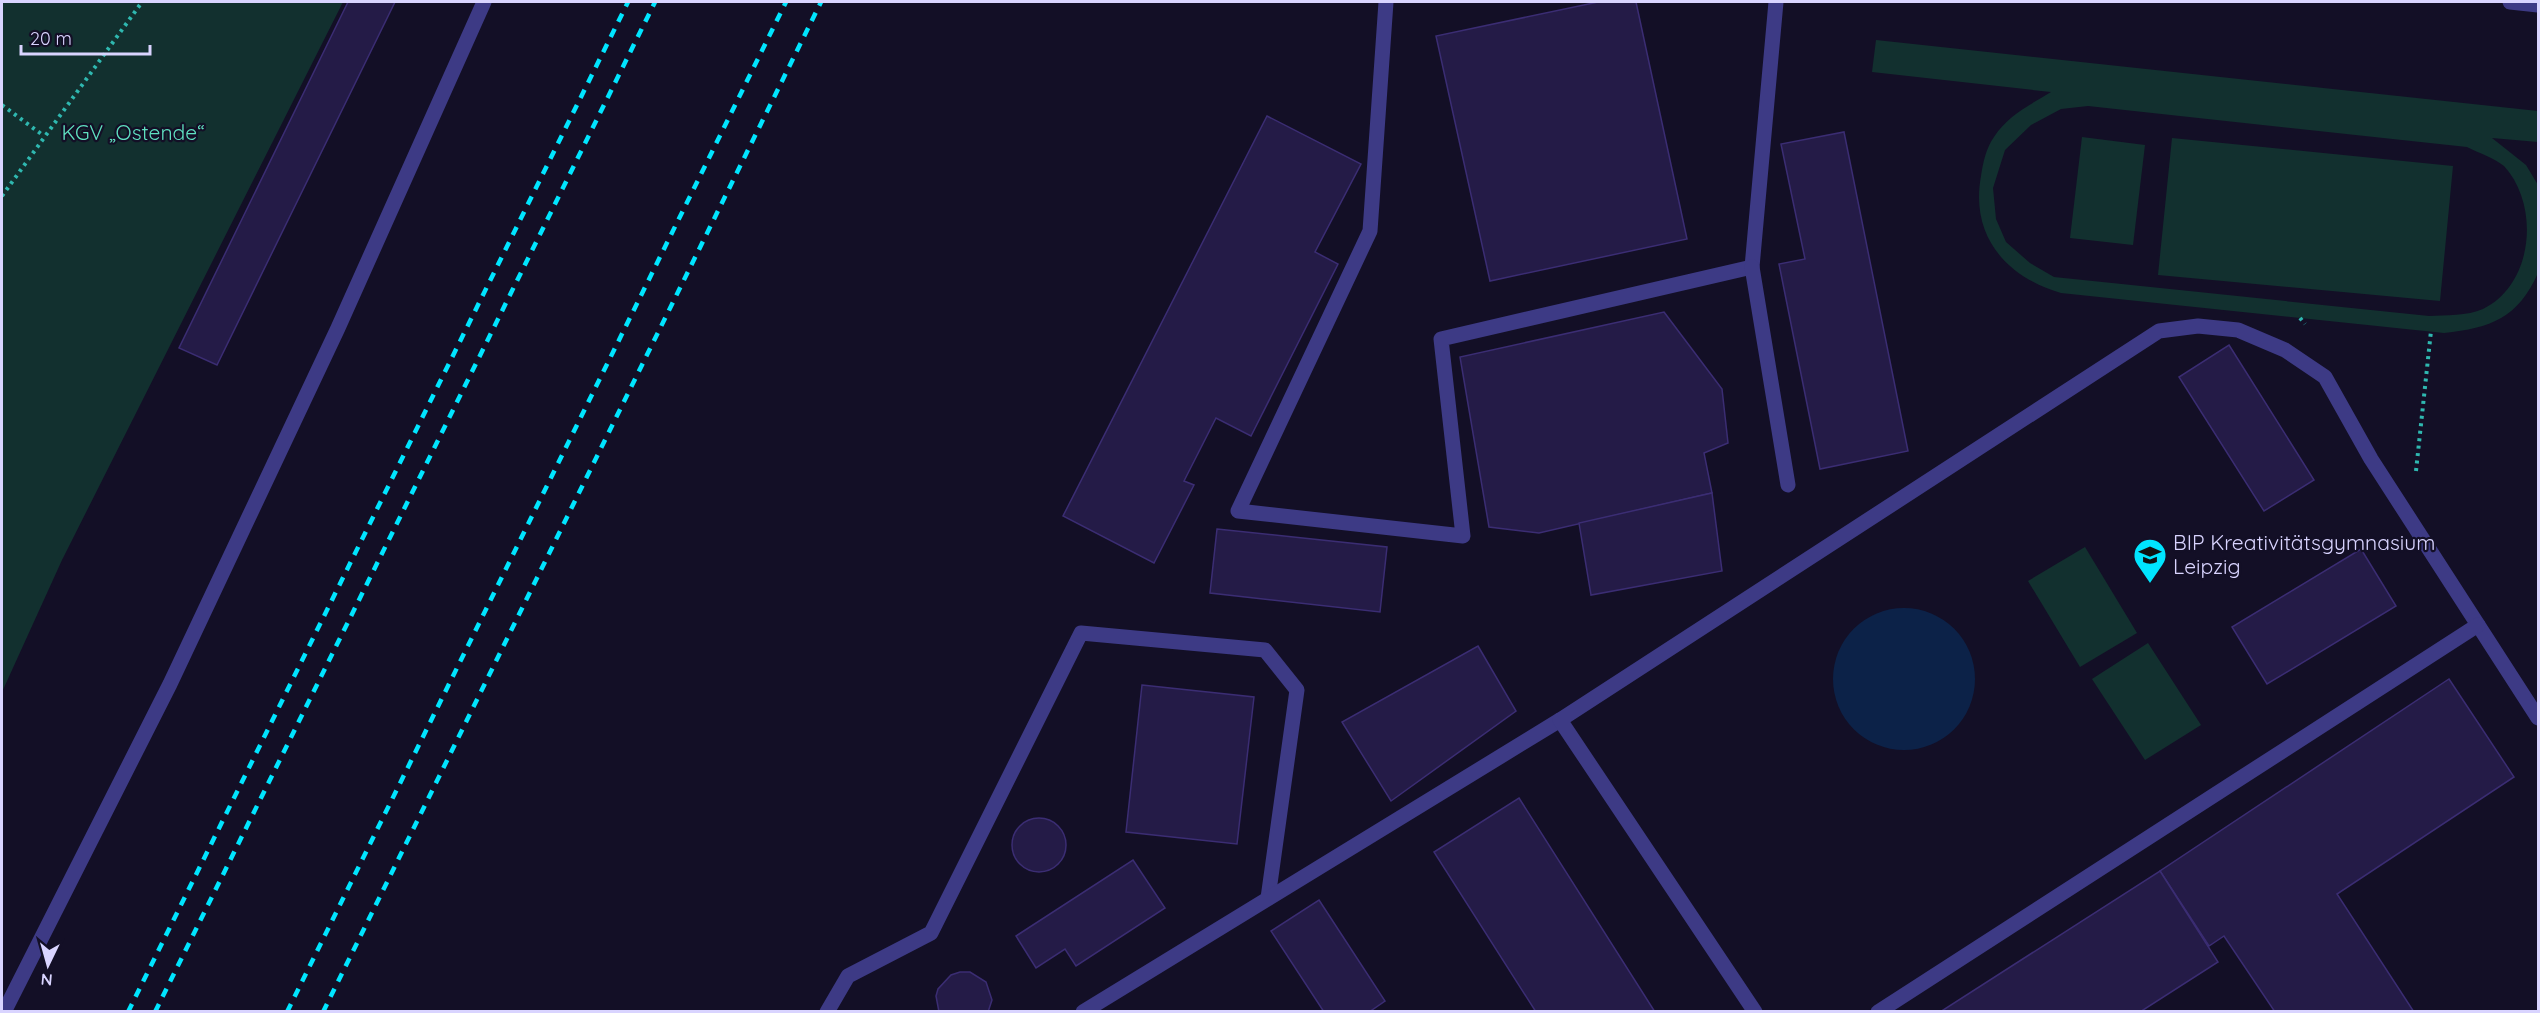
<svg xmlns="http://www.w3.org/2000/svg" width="2540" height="1013" font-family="Quicksand,sans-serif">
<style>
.green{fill:#12302f;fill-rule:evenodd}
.water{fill:#0c2248}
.building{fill:#241b47;stroke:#3b2d73;stroke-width:1.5}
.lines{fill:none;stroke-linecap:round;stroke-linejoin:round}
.path{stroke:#2fb8b0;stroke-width:4;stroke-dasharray:3 4.5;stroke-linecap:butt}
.lane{stroke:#3d3a85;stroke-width:15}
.rail{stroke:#00e5ff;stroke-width:4.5;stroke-dasharray:9 8;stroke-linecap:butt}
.labels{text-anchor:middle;stroke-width:4.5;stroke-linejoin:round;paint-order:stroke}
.park-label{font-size:21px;fill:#5fe0c0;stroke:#130f26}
.poi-label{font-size:21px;fill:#d9d4ff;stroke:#130f26;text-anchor:start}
</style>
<rect width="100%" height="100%" fill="#130f26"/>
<g class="green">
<path d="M2,2H343L62,560L2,692Z"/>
<path d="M1876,40L2538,111V142L2492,138L2526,165L2538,185V273C2518,318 2491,328 2444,333L2061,293C2006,277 1970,236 1981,176C1983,163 1986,148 1994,137C2008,115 2030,105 2051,92L1872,72ZM2088,106L2467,147C2479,153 2494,158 2504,166C2540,205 2534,284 2483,309C2467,316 2446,315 2429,316L2054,277L2030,263L2006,242L1996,219L1993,188L2005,150L2031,125L2061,109Z"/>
<path d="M2082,137L2145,145L2133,245L2070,238Z"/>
<path d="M2172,138L2453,166L2440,301L2158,275Z"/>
<path d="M2085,547L2137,633L2080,667L2028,581Z"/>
<path d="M2148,643L2201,725L2145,760L2092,679Z"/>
</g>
<circle class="water" cx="1904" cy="679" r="71"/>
<g class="building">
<path d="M348,2H395L217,365L179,348Z"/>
<path d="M1598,2H1636L1687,239L1490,281L1436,36Z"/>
<path d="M1267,116L1361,164L1315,252L1338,264L1251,436L1216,418L1184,481L1194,485L1154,563L1063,516Z"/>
<path d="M1844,132L1908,451L1820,469L1779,264L1805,259L1781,144Z"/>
<path d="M1664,312L1722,389L1728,443L1704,453L1712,493L1539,533L1489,527L1460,357Z"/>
<path d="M2229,345L2314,480L2264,511L2179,377Z"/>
<path d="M1712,493L1722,571L1591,595L1579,523Z"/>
<path d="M1217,529L1387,547L1380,612L1210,593Z"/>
<path d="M2361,549L2396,606L2267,684L2232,627Z"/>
<path d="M1478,646L1516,711L1391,801L1342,722Z"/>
<path d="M2449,679L2514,777L2337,894L2414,1012H2275L2224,936L2209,946L2160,871Z"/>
<path d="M1142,685L1254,697L1237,844L1126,832Z"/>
<path d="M1519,798L1655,1012H1536L1434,852Z"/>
<circle cx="1039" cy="845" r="27"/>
<path d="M1133,860L1165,908L1076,966L1065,949L1036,968L1016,936Z"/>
<path d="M2160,871L2218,962L2140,1012H1940Z"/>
<path d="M1319,900L1385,1001L1369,1012H1324L1271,931Z"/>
<path d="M960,972H970L986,982L992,1000L988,1012H939L936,996L938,989L951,975Z"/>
</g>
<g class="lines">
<g class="path">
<path d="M2,105L44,136"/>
<path d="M2,196L142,2"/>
<path d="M2300,318L2305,324"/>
<path d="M2416,471L2431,331"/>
</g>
<g class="lane">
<path d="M1386,2L1370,231L1238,511L1463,536L1441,339L1752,267L1776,2"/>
<path d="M2510,2L2538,5"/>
<path d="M1752,267L1788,485"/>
<path d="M4,1012L170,684L338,328L484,2"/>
<path d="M827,1012L848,976L931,933L1081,633L1265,650L1297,690L1268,898"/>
<path d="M1083,1012L1560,720"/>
<path d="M1755,1012L1560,720L2159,331L2198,326L2238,330L2285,350L2325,377L2371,459L2538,718"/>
<path d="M1878,1012L2478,625"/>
</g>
<g class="rail">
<path d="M128,1012L628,2"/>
<path d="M155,1012L655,2"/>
<path d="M287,1012L786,2"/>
<path d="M323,1012L821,2"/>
</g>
</g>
<defs>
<symbol id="school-pin" viewBox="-11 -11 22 30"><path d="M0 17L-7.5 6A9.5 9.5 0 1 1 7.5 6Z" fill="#00e5ff" stroke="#130f26"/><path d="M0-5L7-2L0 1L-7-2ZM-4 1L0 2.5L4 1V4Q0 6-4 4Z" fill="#111"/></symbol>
</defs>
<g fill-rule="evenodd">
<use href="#school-pin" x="2131" y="536" width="38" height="52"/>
</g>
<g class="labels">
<g class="park-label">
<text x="133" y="140">KGV „Ostende“</text>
</g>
<g class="poi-label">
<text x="2173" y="550">BIP Kreativitätsgymnasium<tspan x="2173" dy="24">Leipzig</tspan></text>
</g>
</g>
<rect width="2540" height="1013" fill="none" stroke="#d9d4ff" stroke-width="6"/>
<g transform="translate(48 965) rotate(185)" stroke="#130f26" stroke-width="4.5" paint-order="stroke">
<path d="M0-4.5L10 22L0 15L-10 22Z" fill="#d9d4ff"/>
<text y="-9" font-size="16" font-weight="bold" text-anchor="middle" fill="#d9d4ff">N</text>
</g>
<path d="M21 45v9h129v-9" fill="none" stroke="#d9d4ff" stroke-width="3"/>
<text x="30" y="45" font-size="18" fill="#d9d4ff" stroke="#130f26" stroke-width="4.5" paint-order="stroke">20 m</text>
</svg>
